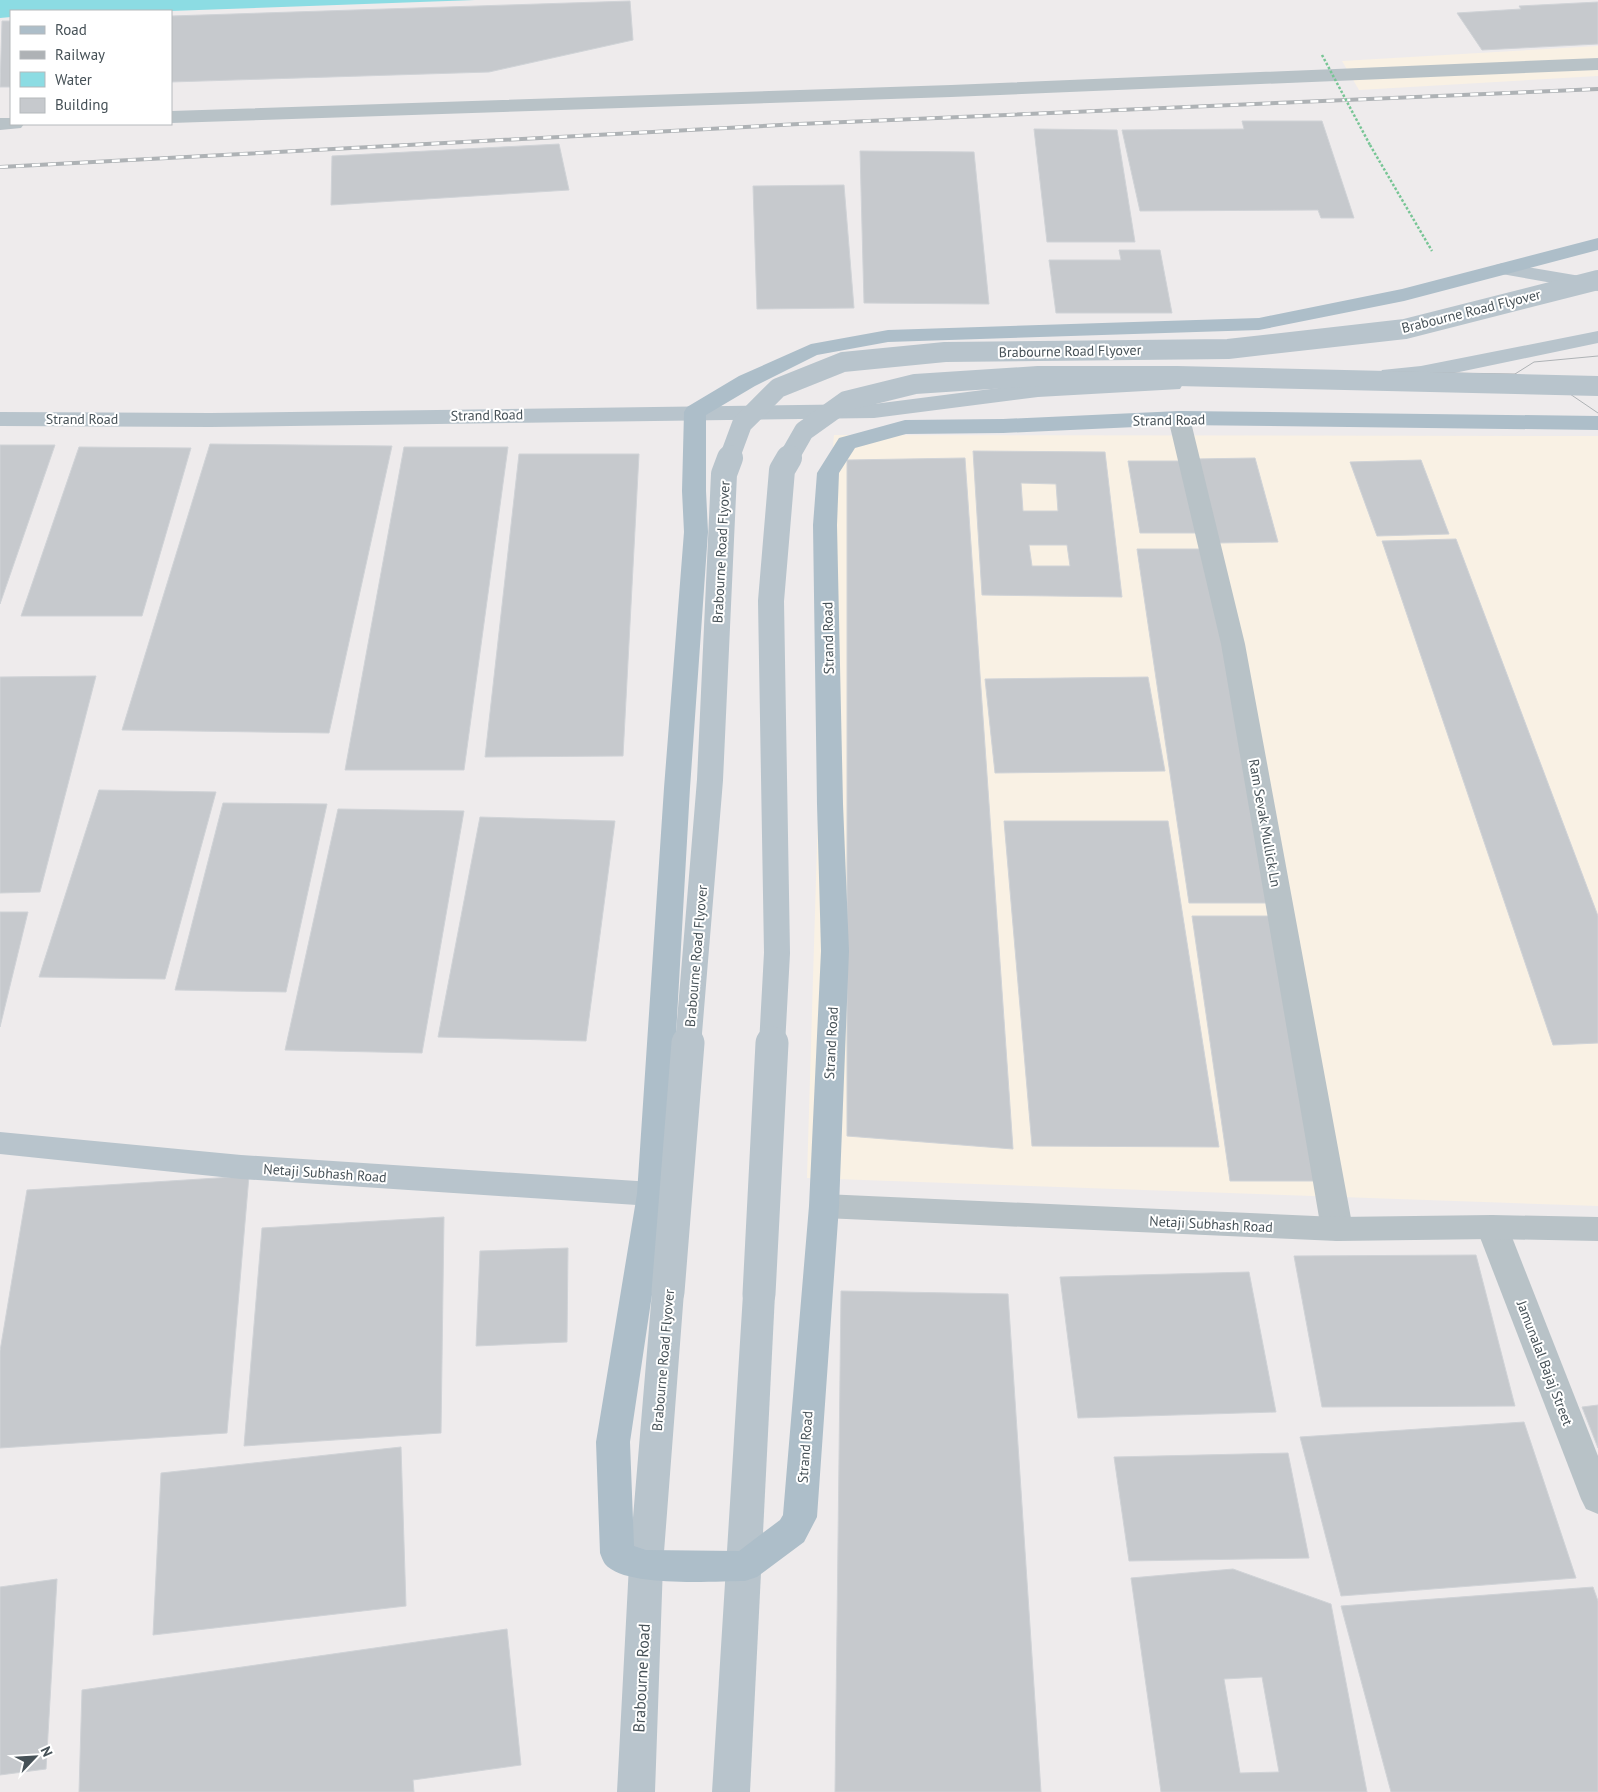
<svg xmlns="http://www.w3.org/2000/svg" width="1598" height="1792" font-family="'PT Sans',sans-serif">
<style>
.commercial{fill:#f9f1e4}
.water{fill:#8cdce3}
.building{fill:#c6c9cd;stroke:#d0d3d7;fill-rule:evenodd}
.lines{fill:none;stroke-linecap:round;stroke-linejoin:round}
.path{stroke:#77c595;stroke-width:2.5;stroke-dasharray:2.5 2;stroke-linecap:butt}
.service{fill:#b8c2c7;fill-rule:evenodd}
.minor{fill:#b8c2c7;fill-rule:evenodd}
.tertiary{fill:#b8c2c7;fill-rule:evenodd}
.secondary{fill:#b8c4cc;fill-rule:evenodd}
.primary{fill:#adbec9;fill-rule:evenodd}
.tram{stroke:#aeb2b5;stroke-width:1}
.rail-casing{stroke:#aeb2b5;stroke-width:4}
.rail{stroke:#fff;stroke-width:2.5;stroke-dasharray:8;stroke-linecap:butt}
.path-bridge{stroke:#77c595;stroke-width:2.5;stroke-dasharray:2.5 2;stroke-linecap:butt}
.secondary-bridge-far2{stroke:#b8c4cc;stroke-width:20}
.secondary-bridge-far1{stroke:#b8c4cc;stroke-width:26}
.secondary-bridge{stroke:#b8c4cc;stroke-width:33}
.labels{text-anchor:middle;stroke-width:4;stroke-linejoin:round;paint-order:stroke}
.street-label{font-size:14px;fill:#465157;stroke:#fff}
.near-street-label{font-size:16px;fill:#465157;stroke:#fff}
</style>
<rect width="100%" height="100%" fill="#eeebec"/>
<g class="commercial">
<path d="M1598,46V76L1359,90L1342,61Z"/>
<path d="M834,435L1598,436V1206L807,1178L827,514Z"/>
</g>
<path class="water" d="M0,0H475L170,11H11V17L0,18Z"/>
<g class="building">
<path d="M630,1L633,40L489,72L171,82V16Z"/>
<path d="M1598,2V44L1482,50L1457,13L1521,9L1519,6Z"/>
<path d="M2,21H11V87H0Z"/>
<path d="M1242,121H1322L1354,218H1321L1318,210L1140,211L1122,130L1244,129Z"/>
<path d="M1034,129L1117,130L1135,242H1047Z"/>
<path d="M559,144L569,190L331,205L332,156Z"/>
<path d="M860,151L974,152L989,304L864,303Z"/>
<path d="M844,185L854,308L757,309L753,186Z"/>
<path d="M1119,250H1160L1172,313H1056L1049,260H1121Z"/>
<path d="M210,444L392,446L329,733L122,730Z"/>
<path d="M0,445H55L0,604Z"/>
<path d="M79,447L191,448L142,616H21Z"/>
<path d="M404,447H508L464,770H345Z"/>
<path d="M973,451L1105,452L1122,597L982,595ZM1021,483L1056,484L1058,511H1023ZM1029,545H1067L1070,566H1032Z"/>
<path d="M519,454H639L623,756L485,757Z"/>
<path d="M965,458L1013,1149L847,1136V460Z"/>
<path d="M1255,458L1278,542L1217,543L1196,459Z"/>
<path d="M1421,460L1449,534L1377,536L1350,462Z"/>
<path d="M1128,461H1184L1198,533H1140Z"/>
<path d="M1456,539L1598,916V1043L1553,1045L1382,541Z"/>
<path d="M1137,549H1206L1270,903H1189Z"/>
<path d="M96,676L40,892L0,893V677Z"/>
<path d="M1148,677L1165,771L995,773L985,679Z"/>
<path d="M99,790L216,792L165,979L39,977Z"/>
<path d="M223,803L327,804L286,992L175,990Z"/>
<path d="M338,809L464,811L422,1053L285,1050Z"/>
<path d="M480,817L615,821L586,1041L438,1037Z"/>
<path d="M1004,821H1168L1219,1147L1032,1146Z"/>
<path d="M0,912H28L0,1027Z"/>
<path d="M1192,916H1271L1318,1181H1230Z"/>
<path d="M249,1176L227,1433L0,1448V1351L27,1190Z"/>
<path d="M444,1217L441,1433L244,1446L262,1228Z"/>
<path d="M568,1248L567,1342L476,1346L480,1251Z"/>
<path d="M1476,1255L1515,1406L1322,1407L1294,1256Z"/>
<path d="M1249,1272L1276,1412L1078,1418L1060,1277Z"/>
<path d="M841,1291L1008,1294L1041,1792H835Z"/>
<path d="M1598,1405V1448L1582,1407Z"/>
<path d="M1524,1422L1576,1578L1341,1596L1300,1437Z"/>
<path d="M401,1447L406,1606L153,1635L161,1473Z"/>
<path d="M1288,1453L1309,1558L1129,1561L1114,1457Z"/>
<path d="M1233,1569L1331,1604L1367,1792H1161L1131,1578ZM1262,1677L1279,1772L1240,1773L1224,1679Z"/>
<path d="M57,1579L46,1769L0,1775V1587Z"/>
<path d="M1593,1587L1598,1601V1792H1391L1341,1606Z"/>
<path d="M507,1629L521,1765L413,1780L414,1792H79L82,1690Z"/>
</g>
<g class="lines">
<path class="path" d="M1370,145L1432,251"/>
<g class="service">
<path d="M1598,58V70L951,97L171,123V111L951,85Z"/>
<path d="M0,118H11V124H24L21,128L0,130Z"/>
<path d="M1492,1215L1503,1218L1508,1227L1598,1456V1514L1586,1509L1581,1499L1476,1227L1481,1218Z"/>
</g>
<path class="minor" d="M1179,411L1187,413L1190,418L1245,644L1353,1229L1348,1238L1337,1241L1326,1238L1321,1229L1221,644L1168,418L1171,413Z"/>
<path class="tertiary" d="M824,1194L1337,1217L1492,1215L1598,1217V1241L1492,1239L1337,1241L824,1218L813,1214L809,1206L813,1198Z"/>
<g class="secondary">
<path d="M1503,263L1598,279V291L1496,273L1493,269L1496,265Z"/>
<path d="M1598,331V343L1421,380L1390,382L1382,380L1379,375L1382,370L1421,366Z"/>
<path d="M1172,377L1180,379L1183,384L1180,389L1038,397L874,418L210,427L0,426V412L210,413L874,404L1038,383Z"/>
<path d="M0,1132L241,1155L652,1182L663,1186L667,1194L663,1202L652,1206L241,1179L0,1154Z"/>
<path d="M668,1279L679,1283L684,1292L663,1565L655,1792H617L629,1565L652,1292L657,1283Z"/>
<path d="M759,1281L770,1285L775,1294L750,1792H712L743,1294L748,1285Z"/>
</g>
<path class="primary" d="M1598,238V250L1404,301L1259,330L888,342L817,355L755,386L706,415V491L708,532L690,788L667,1194L630,1442L634,1546L646,1550L739,1551L780,1520L783,1515L809,1206L821,951L817,804L813,525L817,473L839,438L905,420L1003,419L1179,411L1598,416V430L1179,425L1003,433L906,434L855,448L839,473L837,525L843,804L849,951L839,1206L817,1517L804,1542L757,1577L745,1581C714,1581 625,1588 605,1564C603,1561 601,1556 600,1553L596,1442L637,1194L664,788L684,532L682,491L684,412L687,407L739,376L811,344L888,330L1259,318L1402,289Z"/>
<g class="tram">
<path d="M1386,372L1515,374L1542,380L1570,394L1598,413"/>
<path d="M1515,374L1534,362L1598,356"/>
</g>
<defs>
<path id="rail" d="M0,167L799,124L1598,89"/>
</defs>
<use href="#rail" class="rail-casing"/>
<use href="#rail" class="rail"/>
<path class="path-bridge" d="M1322,55L1370,145"/>
<g class="secondary-bridge-far2">
<path d="M729,459L742,424L778,388L843,362L945,352L1228,349L1405,329L1598,280"/>
<path d="M788,459L804,431L846,401L915,384L1038,376H1177L1598,386"/>
</g>
<g class="secondary-bridge-far1">
<path d="M688,1045L710,780L724,474L730,458"/>
<path d="M772,1045L777,953L771,601L782,470L789,458"/>
</g>
<g class="secondary-bridge">
<path d="M668,1292L688,1043"/>
<path d="M759,1294L772,1043"/>
</g>
</g>
<g class="labels">
<g class="street-label">
<text transform="translate(1471 311) rotate(-14)" y="5">Brabourne Road Flyover</text>
<text transform="translate(1070 351) rotate(-1)" y="5">Brabourne Road Flyover</text>
<text transform="translate(487 415) rotate(-1)" y="5">Strand Road</text>
<text x="82" y="424">Strand Road</text>
<text transform="translate(1169 420) rotate(-1)" y="5">Strand Road</text>
<text transform="translate(721 552) rotate(-87)" y="5">Brabourne Road Flyover</text>
<text transform="translate(828 638) rotate(-91)" y="5">Strand Road</text>
<text transform="translate(1265 823) rotate(80)" y="5">Ram Sevak Mullick Ln</text>
<text transform="translate(696 956) rotate(-85)" y="5">Brabourne Road Flyover</text>
<text transform="translate(831 1043) rotate(-87)" y="5">Strand Road</text>
<text transform="translate(325 1173) rotate(4)" y="5">Netaji Subhash Road</text>
<text transform="translate(1211 1224) rotate(3)" y="5">Netaji Subhash Road</text>
<text transform="translate(663 1360) rotate(-85)" y="5">Brabourne Road Flyover</text>
<text transform="translate(1545 1363) rotate(69)" y="5">Jamunalal Bajaj Street</text>
<text transform="translate(805 1447) rotate(-86)" y="5">Strand Road</text>
</g>
<g class="near-street-label">
<text transform="translate(641 1678) rotate(-87)" y="6">Brabourne Road</text>
</g>
</g>
<rect x="10" y="10" width="162" height="115" fill="#ffffff" stroke="#b5b9bc"/>
<rect x="20" y="26" width="25" height="8" fill="#adbec9" stroke="#b5b9bc"/>
<text x="55" y="35" font-size="15" fill="#465157">Road</text>
<rect x="20" y="51" width="25" height="8" fill="#aeb2b5" stroke="#b5b9bc"/>
<text x="55" y="60" font-size="15" fill="#465157">Railway</text>
<rect x="20" y="72" width="25" height="15" fill="#8cdce3" stroke="#b5b9bc"/>
<text x="55" y="85" font-size="15" fill="#465157">Water</text>
<rect x="20" y="98" width="25" height="15" fill="#c6c9cd" stroke="#b5b9bc"/>
<text x="55" y="110" font-size="15" fill="#465157">Building</text>
<g transform="translate(35 1757) rotate(65)" stroke="#ffffff" stroke-width="4" paint-order="stroke">
<path d="M0-4L9 19L0 12L-9 19Z" fill="#465157"/>
<text y="-8" font-size="14" font-weight="bold" text-anchor="middle" fill="#465157">N</text>
</g>
</svg>
